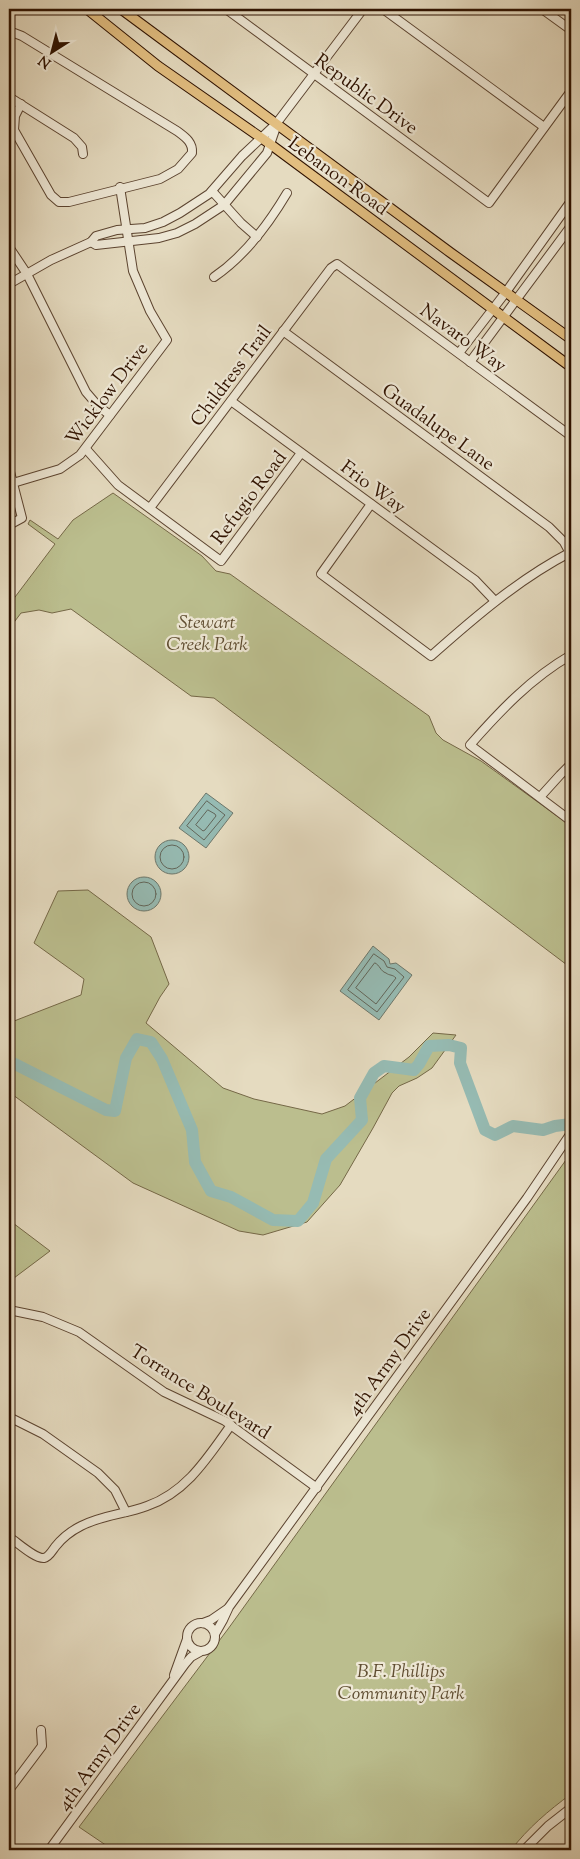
<svg xmlns="http://www.w3.org/2000/svg" width="580" height="1859" font-family="'Sorts Mill Goudy',serif">
<style>
.green{fill:#bbbe8e;stroke:#756847}
.water{fill:#96bbb3;stroke:#6d776b}
.lines{fill:none;stroke-linecap:round;stroke-linejoin:round}
.shore{stroke:#62665a;stroke-width:1}
.river{stroke:#96bbb3;stroke-width:12}
.minor-casing{stroke:#5c4430;stroke-width:10}
.major-casing{stroke:#2f1200;stroke-width:11}
.minor{stroke:#eee8d6;stroke-width:8}
.major{stroke:#e2be80;stroke-width:9}
.labels{text-anchor:middle;stroke-width:4.5;stroke-linejoin:round;paint-order:stroke}
.street-label{font-size:19px;fill:#2f1200;stroke:#eee8d6}
.park-label{font-size:19px;font-style:italic;fill:#604e32;stroke:#eee8d6}
</style>
<rect width="100%" height="100%" fill="#e5dbc0"/>
<filter id="stains"><feTurbulence type="fractalNoise" baseFrequency=".004" numOctaves="4"/><feColorMatrix values="0 0 0 0 .2 0 0 0 0 .09 0 0 0 0 .02 0 0 0 .5 -.17"/></filter>
<radialGradient id="worn" r=".72"><stop offset=".6" stop-color="#630" stop-opacity="0"/><stop offset="1" stop-color="#630" stop-opacity=".3"/></radialGradient>
<g class="green">
<path d="M113,493L202,556L216,571L230,574L429,716L436,733L443,740L481,761L571,826V968L214,698L191,696L71,609L52,613L39,610L21,613L9,629V605L55,544L28,524L30,520L58,539L73,520Z"/>
<path d="M88,890L151,937L169,984L160,997L146,1023L223,1088L254,1099L322,1114L345,1106L409,1057L433,1033L456,1035L432,1068L417,1078L399,1086L392,1093L373,1128L340,1185L307,1222L263,1235L239,1231L133,1183L9,1092V1023L81,995L84,979L34,943L58,891Z"/>
<path d="M571,1153V1794C548,1811 528,1828 511,1850H113L79,1827L228,1629Z"/>
<path d="M9,1220L50,1251L14,1278L9,1279Z"/>
</g>
<g class="water">
<path d="M206,793L233,813L206,848L179,828Z"/>
<circle cx="172" cy="857" r="17"/>
<circle cx="144" cy="894" r="17"/>
<path d="M373,946L389,959L390,964L396,963L412,975L379,1020L340,991Z"/>
</g>
<g class="lines">
<g class="shore">
<path d="M207,801L225,815L204,840L187,826Z"/>
<path d="M208,810L215,814L216,816L205,830L203,831L196,825Z"/>
<circle cx="172" cy="857" r="12"/>
<circle cx="144" cy="894" r="12"/>
<path d="M374,954L384,961L387,967L395,969L404,977L377,1012L348,990Z"/>
<path d="M375,963C380,965 380,971 386,973C390,976 392,974 396,978L376,1004L356,988Z"/>
</g>
<path class="river" d="M9,1061L106,1110L115,1111L126,1058L137,1039L151,1042L162,1059L192,1130L195,1162L211,1191L231,1197L273,1220L298,1221L313,1203L326,1159L362,1120L360,1098L374,1073L384,1066L414,1070L419,1064L429,1046L449,1045L461,1048L460,1063L485,1130L495,1135L513,1126L543,1130L555,1126L571,1124"/>
<defs>
<g id="minor">
<path d="M226,9L489,203L571,91"/>
<path d="M383,9L544,127"/>
<path d="M542,9L571,30"/>
<path d="M9,31L22,36L177,131C185,137 193,142 192,153L178,169L160,179L69,202H59L51,195L14,130L15,116L21,104"/>
<path d="M9,97L74,138L82,147L83,154"/>
<path d="M212,191L241,223L257,237"/>
<path d="M91,242L96,245L159,238L177,233L195,224L224,205L267,153L276,127"/>
<path d="M9,247L27,274L86,392L98,406L110,415"/>
<path d="M214,277C245,256 268,225 287,193"/>
<path d="M9,284L51,260L91,242L96,236L117,230L145,228L163,222L180,213L209,194L242,156L276,124L363,9"/>
<path d="M283,331L549,527L564,542L570,553"/>
<path d="M459,353L506,292L571,201"/>
<path d="M470,362L571,226"/>
<path d="M231,401L475,580L495,601"/>
<path d="M86,449L118,485L221,561L301,453"/>
<path d="M9,468L22,518L9,525"/>
<path d="M13,483L60,469L80,455L167,340L150,311L133,271L120,187"/>
<path d="M371,504L321,574L431,656C475,617 519,579 571,552"/>
<path d="M150,508L331,268L337,264L571,436"/>
<path d="M571,655C531,678 500,711 470,745L571,821"/>
<path d="M541,796L560,775L571,764"/>
<path d="M9,1310L43,1317L79,1332L164,1392L225,1421L317,1488"/>
<path d="M9,1417L43,1434L98,1473L115,1490L126,1512"/>
<path d="M9,1537C17,1542 35,1559 44,1558C49,1557 52,1551 55,1547C62,1538 71,1531 81,1526C102,1515 126,1514 147,1506C187,1492 208,1457 231,1425"/>
<circle cx="201" cy="1637" r="14"/>
<path d="M203,1623L211,1620L227,1609"/>
<path d="M215,1634L223,1620L229,1607L527,1198L571,1133"/>
<path d="M174,1675L187,1639"/>
<path d="M9,1790L42,1746L41,1730"/>
<path d="M49,1850L185,1664L191,1657L200,1652"/>
<path d="M524,1850L548,1826L571,1808"/>
</g>
<g id="major">
<path d="M87,9L158,66L270,144L571,367"/>
<path d="M121,9L451,253L571,339"/>
</g>
</defs>
<use href="#minor" class="minor-casing"/>
<use href="#major" class="major-casing"/>
<use href="#minor" class="minor"/>
<use href="#major" class="major"/>
</g>
<g class="labels">
<g class="street-label">
<text transform="translate(367 93) rotate(36)" y="7">Republic Drive</text>
<text transform="translate(339 175) rotate(36)" y="7">Lebanon Road</text>
<text transform="translate(464 337) rotate(36)" y="7">Navaro Way</text>
<text transform="translate(230 375) rotate(-53)" y="7">Childress Trail</text>
<text transform="translate(106 393) rotate(-53)" y="7">Wicklow Drive</text>
<text transform="translate(439 426) rotate(36)" y="7">Guadalupe Lane</text>
<text transform="translate(374 486) rotate(36)" y="7">Frio Way</text>
<text transform="translate(248 497) rotate(-53)" y="7">Refugio Road</text>
<text transform="translate(388 1361) rotate(-54)" y="7">4th Army Drive</text>
<text transform="translate(201 1391) rotate(32)" y="7">Torrance Boulevard</text>
<text transform="translate(98 1756) rotate(-54)" y="7">4th Army Drive</text>
</g>
<g class="park-label">
<text x="207" y="628">Stewart<tspan x="207" dy="22">Creek Park</tspan></text>
<text x="401" y="1677">B.F. Phillips<tspan x="401" dy="22">Community Park</tspan></text>
</g>
</g>
<rect width="580" height="1859" fill="none" stroke="#e5dbc0" stroke-width="30"/>
<rect x="10" y="10" width="560" height="1839" fill="none" stroke="#2f1200" stroke-width="2.5"/>
<rect x="15" y="15" width="550" height="1829" fill="none" stroke="#2f1200"/>
<g transform="translate(52 52) rotate(216)" stroke="#eee8d6" stroke-width="4" paint-order="stroke">
<path d="M0-4L9 19L0 12L-9 19Z" fill="#2f1200"/>
<text y="-8" font-size="14" font-weight="bold" text-anchor="middle" fill="#2f1200">N</text>
</g>
<rect width="100%" height="100%" filter="url(#stains)"/>
<rect width="100%" height="100%" fill="url(#worn)"/>
</svg>
